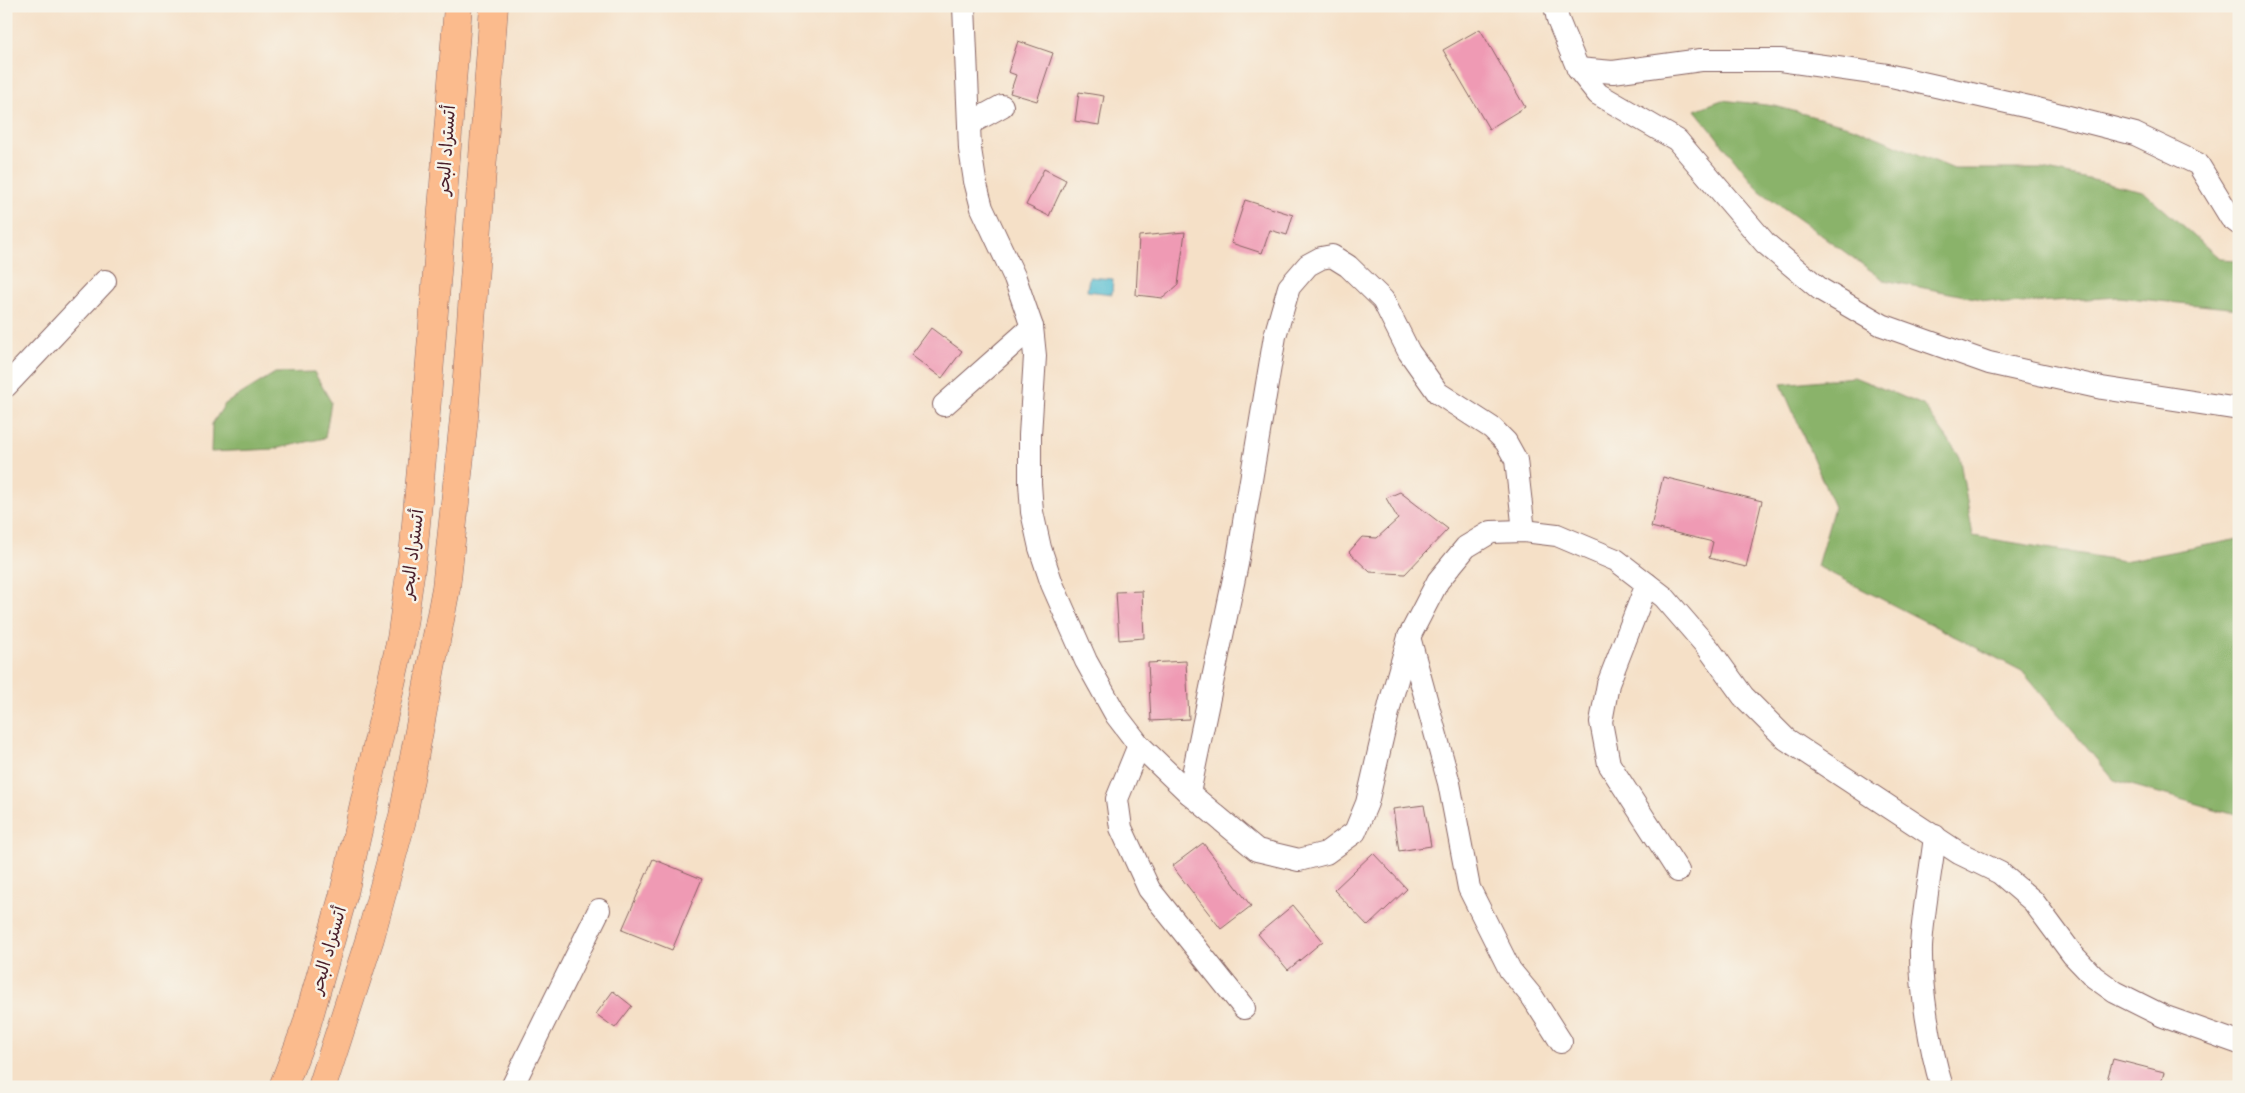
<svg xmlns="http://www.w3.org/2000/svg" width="2245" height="1093" font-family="Mynerve,'Playpen Sans Arabic',sans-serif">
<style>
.forest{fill:#8ab36a;stroke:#6a694a}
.water{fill:#55bed2;stroke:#506e7e}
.building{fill:#ef9ab4}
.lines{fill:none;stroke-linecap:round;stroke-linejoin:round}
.minor-casing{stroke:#866362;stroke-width:24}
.highway-casing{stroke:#866362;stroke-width:29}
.minor{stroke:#fff;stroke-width:22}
.highway{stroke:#fbbb8d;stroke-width:28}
.labels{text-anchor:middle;stroke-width:5;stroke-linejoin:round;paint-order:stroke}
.street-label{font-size:18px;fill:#4a1f2b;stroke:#f7f3e8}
</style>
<rect width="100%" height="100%" fill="#f7f3e8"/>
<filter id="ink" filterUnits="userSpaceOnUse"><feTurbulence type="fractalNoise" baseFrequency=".02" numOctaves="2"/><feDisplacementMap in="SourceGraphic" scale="10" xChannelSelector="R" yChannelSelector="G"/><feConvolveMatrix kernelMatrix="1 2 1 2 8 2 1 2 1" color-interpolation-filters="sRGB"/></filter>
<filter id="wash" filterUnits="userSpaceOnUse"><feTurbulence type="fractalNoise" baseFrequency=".0096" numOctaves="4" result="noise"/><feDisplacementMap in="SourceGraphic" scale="20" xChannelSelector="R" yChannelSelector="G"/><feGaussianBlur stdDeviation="1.12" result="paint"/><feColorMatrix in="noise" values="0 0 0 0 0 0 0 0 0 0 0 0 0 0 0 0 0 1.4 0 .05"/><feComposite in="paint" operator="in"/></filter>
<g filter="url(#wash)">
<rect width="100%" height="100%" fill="#f5e0c7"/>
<g class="forest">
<path d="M1722,100L1775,106L1852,127L1954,169H2043L2143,191L2220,259L2239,260V309L2119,297L2005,304L1884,280L1760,191L1695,110Z"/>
<path d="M314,372L331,402L325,438L274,449L211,452L212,424L225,404L275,373Z"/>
<path d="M1854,377L1923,405L1959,455L1973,536L2124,561L2239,539V816L2114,780L2022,671L1817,566L1834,507L1781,384Z"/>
</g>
<path class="water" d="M1089,277L1113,279L1112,294L1087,291Z"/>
<g id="blocks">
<g class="building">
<path d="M1480,29L1525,107L1489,129L1443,50Z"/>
<path d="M1018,41L1053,53L1037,101L1010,93L1016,75L1008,72Z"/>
<path d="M1079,92L1104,96L1099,125L1075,121Z"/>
<path d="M1044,169L1066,180L1049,216L1026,205Z"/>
<path d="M1245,200L1293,215L1287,235L1270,230L1262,253L1231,243Z"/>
<path d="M1185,232L1178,285L1163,298L1136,295L1139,236Z"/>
<path d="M931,328L962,351L942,378L911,355Z"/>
<path d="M1663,477L1762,501L1746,567L1709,558L1713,542L1651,527Z"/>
<path d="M1400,492L1448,529L1405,574L1370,572L1349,552L1362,537L1377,538L1398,519L1386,498Z"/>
<path d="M1142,591L1144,638L1119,640L1116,592Z"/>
<path d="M1186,661L1189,719L1151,721L1148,663Z"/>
<path d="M1424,805L1431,846L1399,851L1393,809Z"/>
<path d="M1203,843L1251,906L1221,929L1172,866Z"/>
<path d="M1373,853L1407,889L1368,926L1334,890Z"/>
<path d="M653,859L702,879L672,950L622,930Z"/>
<path d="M1293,905L1323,941L1288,970L1258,934Z"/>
<path d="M613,991L632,1006L615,1028L596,1014Z"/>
<path d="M2113,1059L2164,1072L2160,1087H2105Z"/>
</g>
</g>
</g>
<g filter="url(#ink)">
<use href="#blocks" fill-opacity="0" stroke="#866362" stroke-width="1"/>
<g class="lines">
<defs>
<g id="minor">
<path d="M964,6L970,149L975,181L982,208L1015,278L1032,327L1035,356L1030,435V483L1032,512L1040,548L1052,584L1086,661L1116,715L1139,745L1189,793L1257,850L1299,860L1326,853L1355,832L1367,803L1390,704L1409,637L1438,581L1466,547L1491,532L1524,531L1557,535L1616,560L1664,597L1709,649L1743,696L1786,739L1959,853L2000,873L2033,901L2073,955L2094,977L2115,992L2163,1016L2239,1043"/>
<path d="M1555,6L1558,20L1578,69L1598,94L1677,140L1765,243L1820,289L1882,325L1989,363L2102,388L2239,409"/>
<path d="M1578,69L1613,72L1701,60H1780L1887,75L2029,107L2135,134L2198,164L2231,218L2239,224"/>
<path d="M969,124L1002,106"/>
<path d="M6,386L105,281"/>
<path d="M944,405L1032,327"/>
<path d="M1647,584L1608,684L1601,722L1609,764L1678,871"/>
<path d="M1409,637L1449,783L1469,888L1510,970L1533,998L1561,1042"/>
<path d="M1139,745L1117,799L1121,828L1149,889L1244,1008"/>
<path d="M1189,793L1237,564L1275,336L1289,287L1308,265L1321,258L1332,256L1348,266L1383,300L1409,352L1438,393L1492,428L1506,442L1516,460L1524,531"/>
<path d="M1935,836C1931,872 1923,910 1921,947C1920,986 1930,1049 1942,1087"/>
<path d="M512,1087L599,910"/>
</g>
<g id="highway">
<path d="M283,1087L306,1027L344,893L401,639L414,546L425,425L458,6"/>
<path d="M322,1087L370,938L403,816L446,588L464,418L494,6"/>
</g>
</defs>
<use href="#minor" class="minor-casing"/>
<use href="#highway" class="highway-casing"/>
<use href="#minor" class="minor"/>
<use href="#highway" class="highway"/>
</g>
</g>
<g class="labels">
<g class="street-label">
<text transform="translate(446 150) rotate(-86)" y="6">أتستراد البحر</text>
<text transform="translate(412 554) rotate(-83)" y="6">أتستراد البحر</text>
<text transform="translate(328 950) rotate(-74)" y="6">أتستراد البحر</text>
</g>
</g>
<rect width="2245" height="1093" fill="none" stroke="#f7f3e8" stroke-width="25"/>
</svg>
